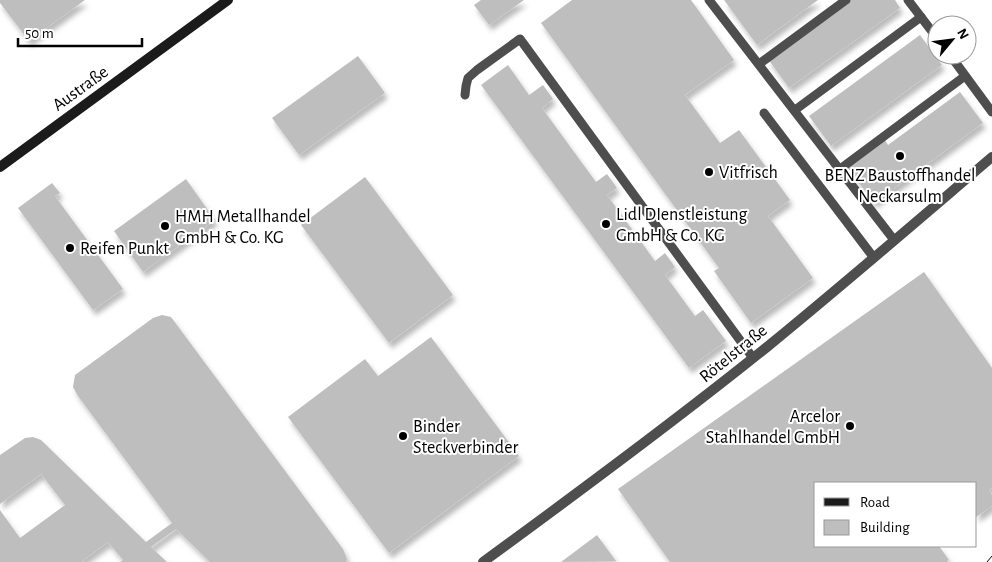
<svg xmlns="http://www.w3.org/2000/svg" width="992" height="562" font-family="'Alegreya Sans',sans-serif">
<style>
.building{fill:#bebebe;filter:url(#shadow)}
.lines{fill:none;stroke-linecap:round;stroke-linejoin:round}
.lane{stroke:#4e4e4e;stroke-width:9}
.street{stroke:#4e4e4e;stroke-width:10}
.secondary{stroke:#1b1b1b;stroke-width:10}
.tram{stroke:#000;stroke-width:1}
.poi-dot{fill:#000;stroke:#fff;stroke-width:2}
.labels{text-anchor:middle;stroke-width:4;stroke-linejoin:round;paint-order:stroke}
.street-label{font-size:18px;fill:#000;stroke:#fff}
.poi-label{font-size:18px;fill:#000;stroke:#fff;text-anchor:start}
</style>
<defs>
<filter id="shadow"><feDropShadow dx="3" dy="5.5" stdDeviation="2.5" flood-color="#0004"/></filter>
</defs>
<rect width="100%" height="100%" fill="#fff"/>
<g class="building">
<path d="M0,0H85L29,41L0,3Z"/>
<path d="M481,0H524L489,25L474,5Z"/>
<path d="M572,0H691L734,60L685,95L720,143L739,130L790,200L768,216L813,278L751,323L714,271L719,268L541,23Z"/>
<path d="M724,0H818L757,45Z"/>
<path d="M849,0H895L900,8L789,88L768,59Z"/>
<path d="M920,35L942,65L831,146L809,116Z"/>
<path d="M358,56L385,93L299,155L272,118Z"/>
<path d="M508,65L529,95L543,85L553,99L542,108L596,182L607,174L617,188L607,195L655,261L665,253L675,267L665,275L695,316L703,310L726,341L689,368L481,85Z"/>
<path d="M960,92L983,123L874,203L847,167L885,140L888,145Z"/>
<path d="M365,177L453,295L389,343L301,225Z"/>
<path d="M186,179L215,220L143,272L114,231Z"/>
<path d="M52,183L60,193L55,196L123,289L93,310L18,208Z"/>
<path d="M924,272L992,368V488L989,490L992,495V506L976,517V483H816V546H939L949,560L946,562H670L618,489Z"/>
<path d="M162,315L171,317L343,549L347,559L346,562H210L176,529L151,547L167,562H120L123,560L108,542L81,562H0V510L20,538L65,505L41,474L0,504V455L25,438L33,437L41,440L146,542L172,523L78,396L73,387L75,375L153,318Z"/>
<path d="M431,337L519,456L389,553L288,417L365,359L378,376Z"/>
<path d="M597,535L616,561L561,562Z"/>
</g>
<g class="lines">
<g class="lane">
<path d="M709,0L894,240"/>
<path d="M908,0L937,38"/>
<path d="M950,55L992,112"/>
<path d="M759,64L846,0"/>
<path d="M465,95L466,86L468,78L477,70L520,39L753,358"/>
<path d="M795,110L921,17"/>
<path d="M764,113L874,258"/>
<path d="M840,169L965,76"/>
</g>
<path class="street" d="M483,562C579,492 674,422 767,347C843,285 917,221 992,157"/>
<path class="secondary" d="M0,167L228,0"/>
<path class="tram" d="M987,562L992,556"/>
</g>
<g class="poi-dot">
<circle cx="900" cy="156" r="5"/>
<circle cx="709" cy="172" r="5"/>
<circle cx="606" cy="224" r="5"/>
<circle cx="165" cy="226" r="5"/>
<circle cx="70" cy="248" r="5"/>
<circle cx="850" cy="426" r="5"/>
<circle cx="403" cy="436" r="5"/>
</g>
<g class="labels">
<g class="street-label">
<text transform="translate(80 88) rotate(-36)" y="6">Austraße</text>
<text transform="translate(733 353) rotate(-39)" y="6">Rötelstraße</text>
</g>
<g class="poi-label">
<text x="719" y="178">Vitfrisch</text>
<text x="900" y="181" text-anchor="middle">BENZ Baustoffhandel<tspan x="900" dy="21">Neckarsulm</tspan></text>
<text x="616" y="220">Lidl DIenstleistung<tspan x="616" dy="21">GmbH &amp; Co. KG</tspan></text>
<text x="175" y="222">HMH Metallhandel<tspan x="175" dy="21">GmbH &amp; Co. KG</tspan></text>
<text x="80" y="254">Reifen Punkt</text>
<text x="840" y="422" text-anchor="end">Arcelor<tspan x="840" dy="21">Stahlhandel GmbH</tspan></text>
<text x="413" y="432">Binder<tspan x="413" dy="21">Steckverbinder</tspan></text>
</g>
</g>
<rect x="814" y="482" width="162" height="65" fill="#ffffff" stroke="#999999"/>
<rect x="824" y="498" width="25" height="8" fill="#1b1b1b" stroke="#999999"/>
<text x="860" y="507" font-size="15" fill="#000000">Road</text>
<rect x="824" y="520" width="25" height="15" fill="#bebebe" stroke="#999999"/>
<text x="860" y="532" font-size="15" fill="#000000">Building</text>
<g transform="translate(952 40) rotate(61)"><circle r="24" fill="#ffffff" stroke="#999999"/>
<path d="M0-4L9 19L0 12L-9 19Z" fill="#000000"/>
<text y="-8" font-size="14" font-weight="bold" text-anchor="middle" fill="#000000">N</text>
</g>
<path d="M18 38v8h124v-8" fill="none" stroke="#000000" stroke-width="2.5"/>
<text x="25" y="38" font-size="15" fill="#000000" stroke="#ffffff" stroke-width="4" paint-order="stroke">50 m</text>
</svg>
